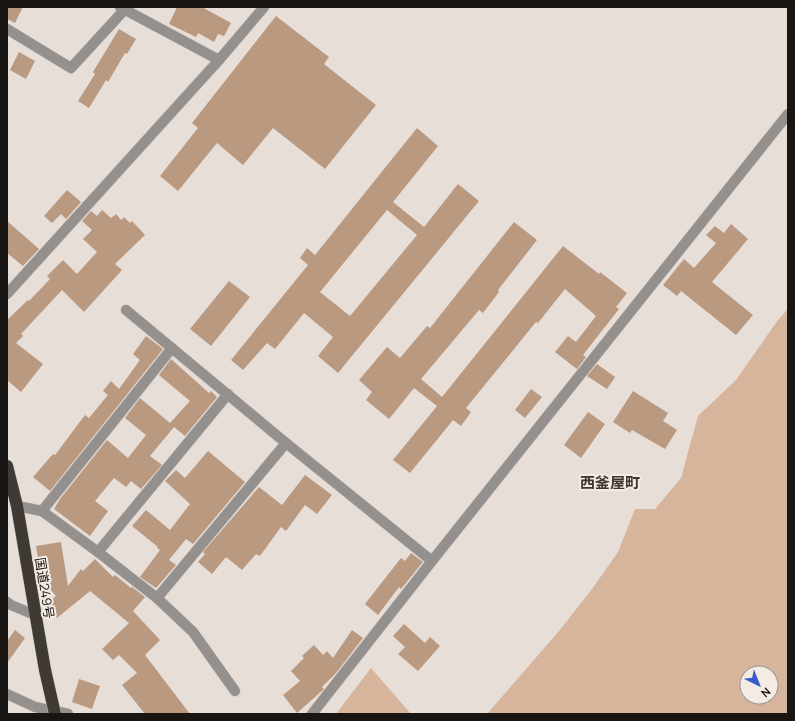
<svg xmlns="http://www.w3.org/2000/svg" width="795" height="721" font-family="Manrope,'Noto Sans JP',sans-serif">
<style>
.green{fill:#d7b59d;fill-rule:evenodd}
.building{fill:#ba9981;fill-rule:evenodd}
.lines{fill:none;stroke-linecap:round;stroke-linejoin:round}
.minor-casing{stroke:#c2bab5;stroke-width:11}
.highway-casing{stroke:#c2bab5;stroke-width:13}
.minor{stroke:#94908e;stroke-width:10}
.highway{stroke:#403a35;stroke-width:12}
.highway-bridge-casing{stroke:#c2bab5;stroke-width:13;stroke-linecap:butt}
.highway-bridge{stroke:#403a35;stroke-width:12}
.labels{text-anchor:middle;stroke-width:4;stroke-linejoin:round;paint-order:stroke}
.street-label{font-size:13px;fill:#181513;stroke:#f4ebe5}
.quarter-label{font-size:15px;font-weight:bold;fill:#3c3531;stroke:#f4ebe5}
</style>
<rect width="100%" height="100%" fill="#e7ded8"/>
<g class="green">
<path d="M788,309V714H487L559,631L592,589L618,552L635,509H655L681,478L698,416L736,380L778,320ZM747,673H771V697H747Z"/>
<path d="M371,668L411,714H336Z"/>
</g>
<g class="building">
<path d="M7,7H23L15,23L7,19Z"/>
<path d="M177,7H202L231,23L224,36L218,34L214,42L198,33L196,37L169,24Z"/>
<path d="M276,16L329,57L324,64L376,105L325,169L273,128L243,165L217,143L178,191L160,176L198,128L192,123Z"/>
<path d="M119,29L136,39L127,54L125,53L108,82L106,80L89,108L78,101L95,74L93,72Z"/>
<path d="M19,52L35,61L26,79L10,70Z"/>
<path d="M417,128L438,146L393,202L424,227L458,184L479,201L338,373L318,356L333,337L304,313L275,349L267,343L243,370L231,360L308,265L300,258L307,248L315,255ZM387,210L417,235L350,316L320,292Z"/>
<path d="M67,190L81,202L66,219L61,214L52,223L44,216Z"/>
<path d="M102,210L111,218L116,214L121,220L124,217L130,223L132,221L145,235L115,264L122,270L84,312L62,290L21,334L23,336L16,343L43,364L21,392L7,380V320L28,300L29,301L50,279L47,276L63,260L77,274L97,252L83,239L92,230L82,221L91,211L97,216Z"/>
<path d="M7,221L39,249L23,266L7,253Z"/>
<path d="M514,222L537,240L498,290L499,292L483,313L479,310L421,379L442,397L563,246L599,274L600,272L627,293L616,307L619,309L583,355L586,357L577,369L555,352L568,336L576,342L596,316L565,289L538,323L536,322L466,408L471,412L461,426L453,420L410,473L393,460L437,406L414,388L389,419L366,400L372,392L359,380L387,347L400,358L427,326L430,328Z"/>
<path d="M731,224L748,239L712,282L753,315L736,335L681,291L677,296L663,285L684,259L694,268L716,243L706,235L715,226L724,233Z"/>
<path d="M229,281L250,297L211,346L190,329Z"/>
<path d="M146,336L163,349L50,491L33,477L53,454L55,455L85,415L89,418L108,395L103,391L111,381L119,389L140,360L133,354Z"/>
<path d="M171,359L209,393L211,391L217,397L185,436L174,427L150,456L162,465L141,489L131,481L126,487L114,478L95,501L108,511L90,536L54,509L60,499L107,440L128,458L146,435L125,418L140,398L170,423L190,401L159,375Z"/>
<path d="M597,364L615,377L607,389L587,376Z"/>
<path d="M531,389L542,397L525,418L515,410Z"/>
<path d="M633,391L668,413L663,421L677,430L665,449L632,430L630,433L613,422Z"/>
<path d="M588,412L605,424L581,458L564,445Z"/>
<path d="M208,451L245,482L193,544L186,539L169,560L176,565L156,588L140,577L160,550L157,548L158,547L132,526L146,510L170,530L190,504L165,481L176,470L185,478Z"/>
<path d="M305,475L332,495L317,514L305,505L286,531L281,527L260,556L256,554L242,570L226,557L212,574L198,562L205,554L203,552L259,487L282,505Z"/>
<path d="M61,542L68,586L81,569L83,571L95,559L113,577L115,575L131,588L132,587L145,597L133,611L160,640L145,655L190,714H145L122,685L137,673L119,655L113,660L102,649L129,623L90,591L57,618L45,605L56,596L41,579L36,546Z"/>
<path d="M411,553L423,562L401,589L399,587L378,615L365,604L401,558L405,561Z"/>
<path d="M404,624L425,643L430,637L440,646L418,671L398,654L405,647L393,636Z"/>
<path d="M15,630L25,638L7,663V641Z"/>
<path d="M352,630L363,638L336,673L322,687L324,689L297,713L283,695L300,681L291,671L304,658L302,656L314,645L323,655L327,651L333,658Z"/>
<path d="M79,679L100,686L92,709L72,702Z"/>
</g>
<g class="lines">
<defs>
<g id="minor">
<path d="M120,7L219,60"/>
<path d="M7,29L71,68L127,7"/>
<path d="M7,294L219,60L264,7"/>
<path d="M126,310L286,443L432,561"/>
<path d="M17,506L42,511L98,552L157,598L286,443"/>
<path d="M42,511L172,348"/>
<path d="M98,552L228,394"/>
<path d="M157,598L193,632L235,691"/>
<path d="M7,602L11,605L35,615"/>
<path d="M7,694L35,707L68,714"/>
<path d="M312,714L432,561L788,114"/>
</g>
<path id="highway" d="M7,466L17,506L45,670"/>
</defs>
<use href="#minor" class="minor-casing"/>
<use href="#highway" class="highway-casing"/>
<use href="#minor" class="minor"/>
<use href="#highway" class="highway"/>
<defs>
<path id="highway-bridge" d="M45,670L55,714"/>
</defs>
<use href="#highway-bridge" class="highway-bridge-casing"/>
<use href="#highway-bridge" class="highway-bridge"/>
</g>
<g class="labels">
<g class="street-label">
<text transform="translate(45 588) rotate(81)" y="5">国道249号</text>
</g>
<g class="quarter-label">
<text x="610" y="488">西釜屋町</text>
</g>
</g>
<rect width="795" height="721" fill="none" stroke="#181513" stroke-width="16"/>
<g transform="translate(759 685) rotate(137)"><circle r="19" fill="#f4ebe5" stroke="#9c9591"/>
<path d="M0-3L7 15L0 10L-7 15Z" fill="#3a59cb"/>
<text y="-6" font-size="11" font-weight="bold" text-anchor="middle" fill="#181513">N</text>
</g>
</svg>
